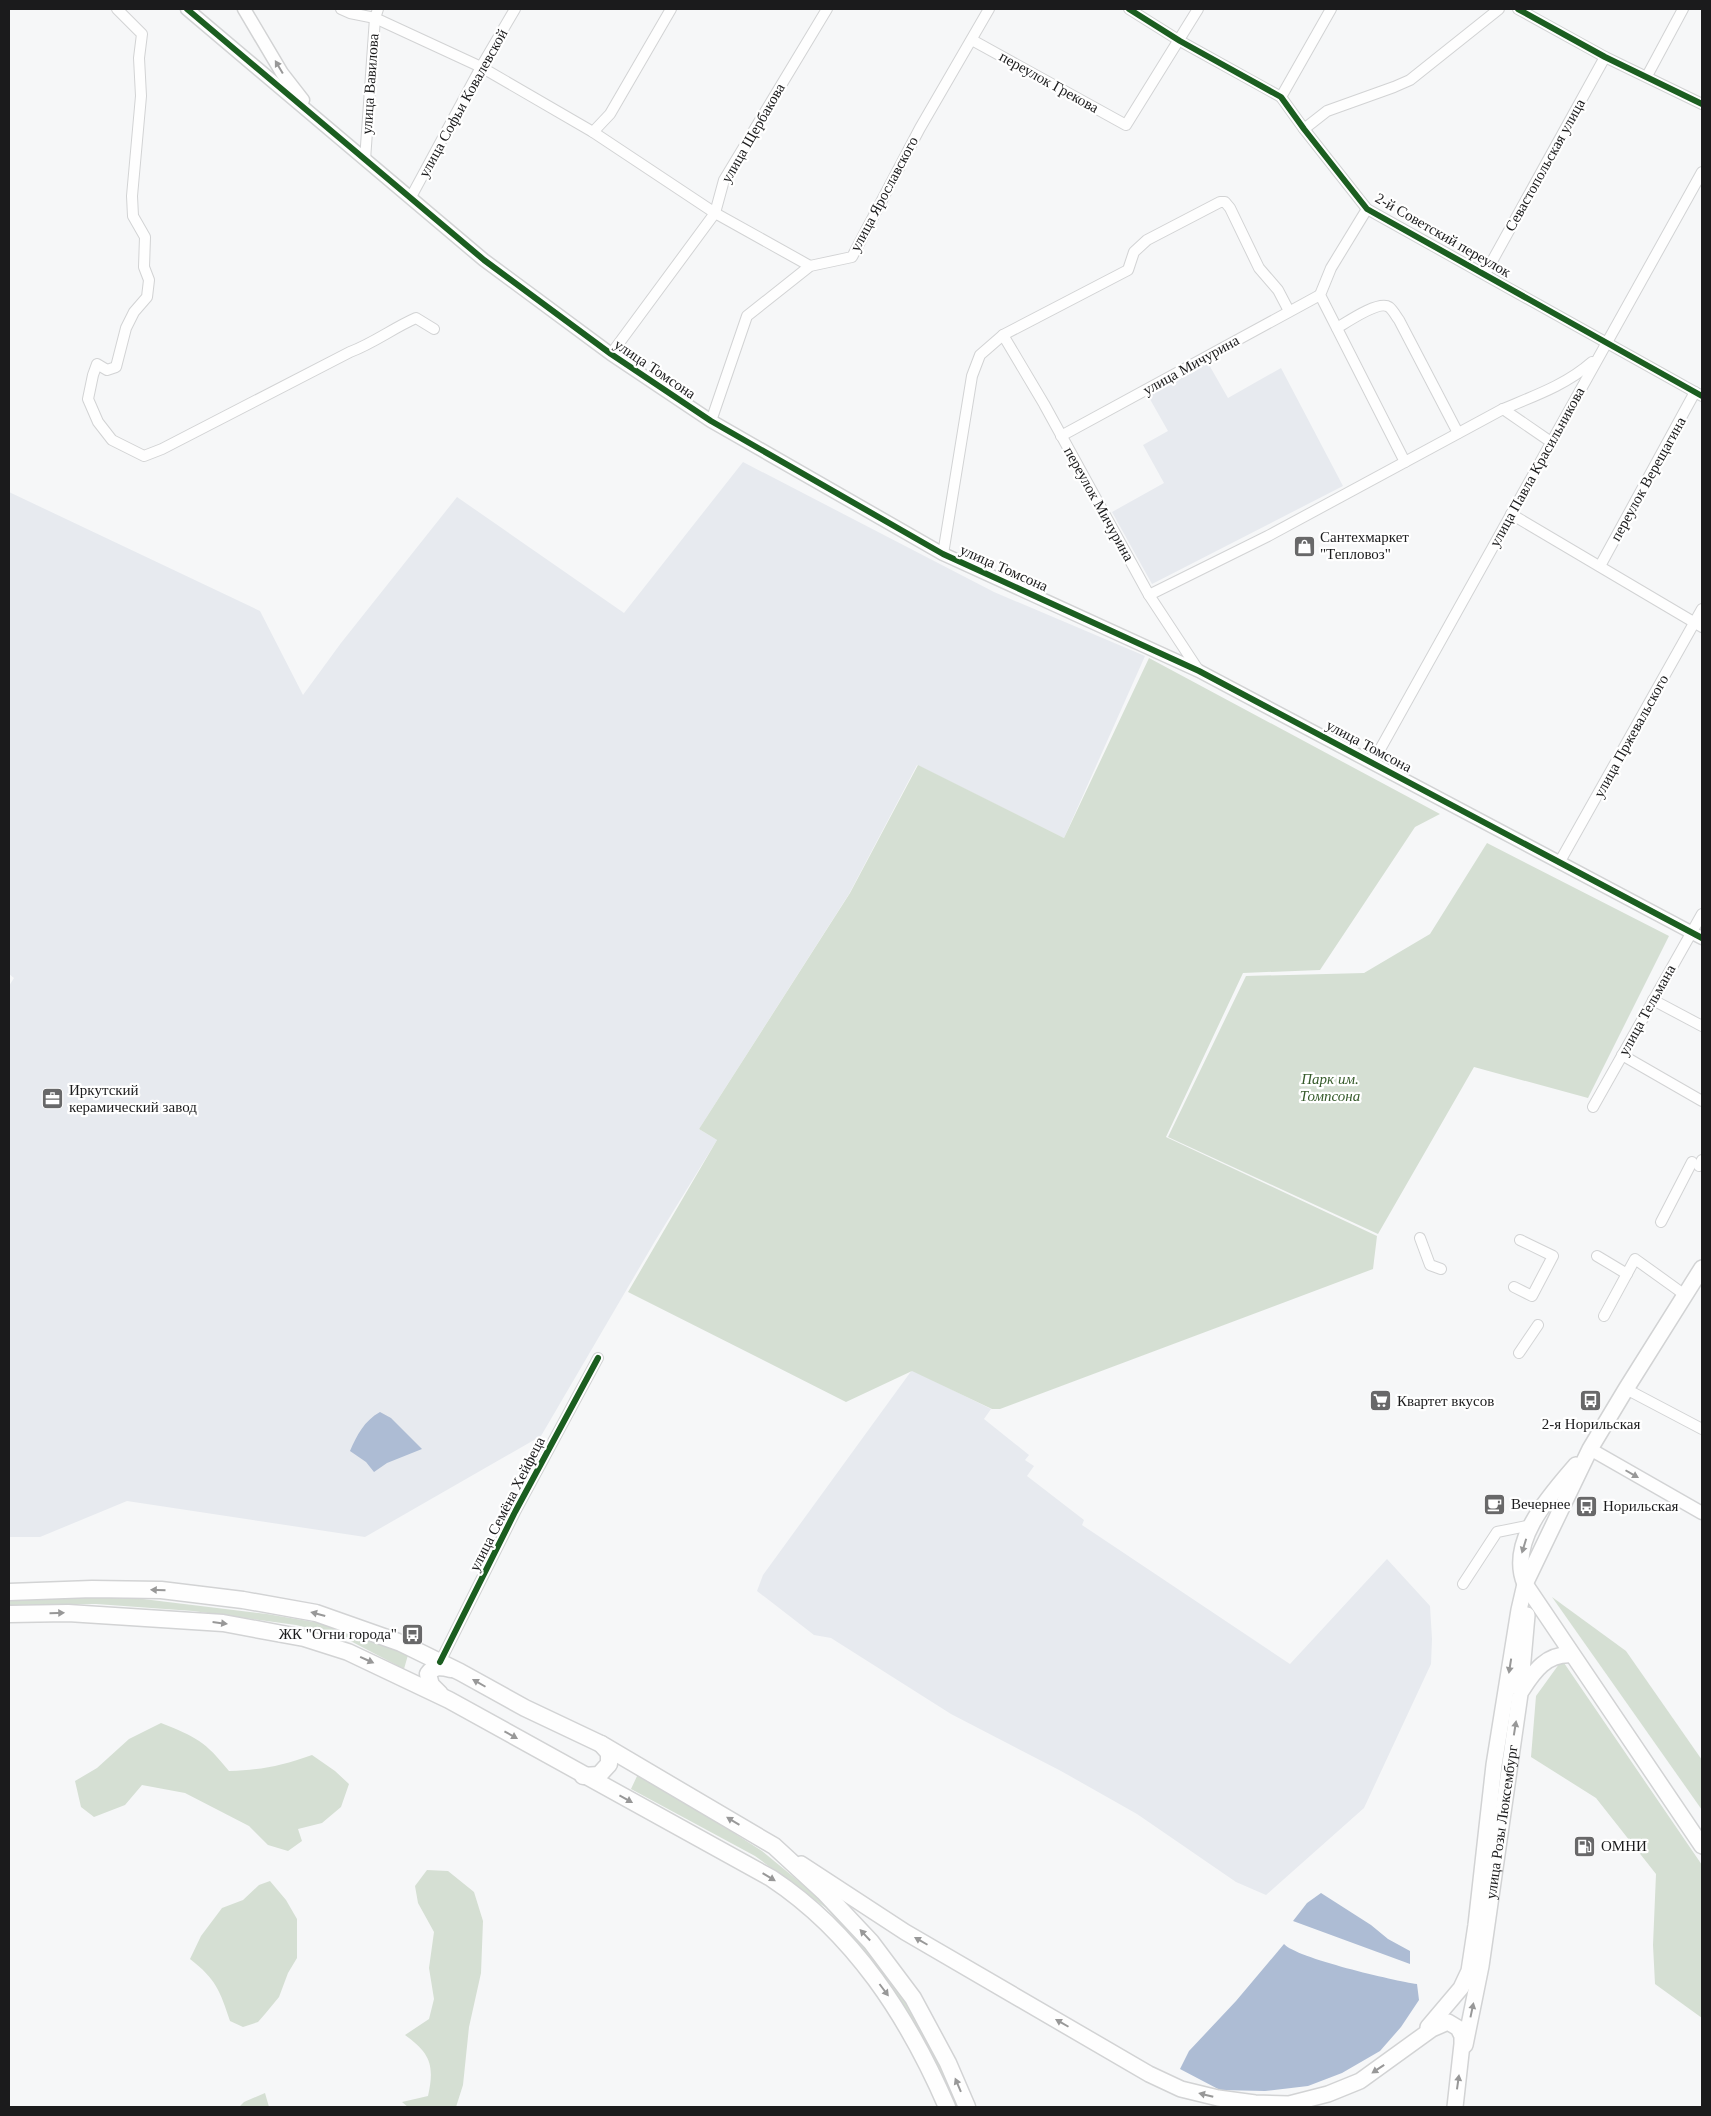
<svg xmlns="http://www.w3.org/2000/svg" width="1711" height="2116" font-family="Georgia,serif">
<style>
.built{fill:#e7eaef}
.green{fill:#d5dfd3}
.water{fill:#adbcd4}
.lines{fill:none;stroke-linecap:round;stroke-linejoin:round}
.minor-casing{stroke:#d2d3d4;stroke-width:12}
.tertiary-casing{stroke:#d2d3d4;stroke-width:15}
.secondary-casing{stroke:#d2d3d4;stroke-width:18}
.primary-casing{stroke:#d2d3d4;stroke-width:19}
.minor{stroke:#fefefe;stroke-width:10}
.tertiary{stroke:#fefefe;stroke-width:12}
.secondary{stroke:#fefefe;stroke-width:15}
.primary{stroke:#fefefe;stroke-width:16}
.cycleway-casing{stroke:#fff;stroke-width:9}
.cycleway{stroke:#1b5e20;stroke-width:6}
.oneway{fill:#989898}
.labels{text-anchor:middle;stroke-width:4.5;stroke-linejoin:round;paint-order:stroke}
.street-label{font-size:15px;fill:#1b1b1c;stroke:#fff}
.poi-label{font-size:15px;fill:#1b1b1c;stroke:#fff;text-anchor:start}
.park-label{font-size:15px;font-style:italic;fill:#365b2b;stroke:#fff}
</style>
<rect width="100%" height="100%" fill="#f6f7f8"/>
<g class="built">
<path d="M1208,363L1228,398L1281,368L1343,486L1152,584L1112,512L1164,483L1143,445L1168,431L1147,394Z"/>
<path d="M743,462L994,592L1145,656L1064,838L917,765L849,894L699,1129L717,1140L655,1241L541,1436L365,1537L127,1501L40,1537H9V986L14,978L9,974V492L260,611L303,695L341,643L457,497L624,613Z"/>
<path d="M912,1370L991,1409L984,1419L1029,1455L1025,1460L1034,1466L1027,1476L1084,1520L1082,1525L1290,1664L1387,1559L1430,1606L1432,1639L1431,1664L1364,1808L1266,1895L1236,1882L1137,1814L1061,1771L951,1714L831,1638L814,1635L757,1591L763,1575Z"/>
</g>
<g class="green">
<path d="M1149,658L1440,814L1415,827L1320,970L1243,973L1166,1137L1377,1236L1373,1269L1000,1409H992L912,1371L846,1402L628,1292L717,1140L699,1129L850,893L918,765L1064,838Z"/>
<path d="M1487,843L1669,936L1588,1098L1474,1067L1378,1234L1168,1137L1246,976L1364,973L1430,934Z"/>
<path d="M51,1596L143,1599L267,1614L337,1626L408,1655L404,1669L341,1636L296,1625L193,1611L96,1604L9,1605V1597Z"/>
<path d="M1552,1597L1626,1651L1702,1760V1810Z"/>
<path d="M1562,1660L1702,1865V2018L1655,1984L1653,1945L1656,1874L1596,1798L1531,1757L1536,1696Z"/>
<path d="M161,1723C196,1737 205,1741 229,1771C261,1770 281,1766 312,1755L335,1771L349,1784L341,1807L322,1823L298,1829L302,1841L288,1851L268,1845L249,1826L185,1793L142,1785L125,1805L94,1817L81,1807L75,1781L97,1768L129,1739Z"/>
<path d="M638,1774L676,1796L762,1851L835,1911L903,1996L950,2082L960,2107H953L909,2016L873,1961L826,1908L755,1856L631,1789Z"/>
<path d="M427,1870L448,1871L474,1892L483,1921L481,1973L469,2027L463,2085L456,2107H408L402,2102L428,2096C435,2065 430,2053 405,2035L429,2019L434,1999L429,1968L434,1932L418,1903L415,1886Z"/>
<path d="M270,1881L286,1900L297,1919V1958L288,1973L279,1997L265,2014L258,2022L243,2027L230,2021C220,1991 216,1979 190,1959L201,1936L222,1908L243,1900L259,1885Z"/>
<path d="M265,2093L269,2107H239L244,2102Z"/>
</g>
<g class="water">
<path d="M380,1412L391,1418L422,1449L387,1463L374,1472L366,1462L350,1451C357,1435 364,1421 380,1412Z"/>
<path d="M1321,1893L1371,1925L1388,1939L1410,1951V1964L1293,1921L1307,1903Z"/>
<path d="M1284,1944C1296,1958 1395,1981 1417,1984L1419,2000L1401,2027L1380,2051L1342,2073L1308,2086L1265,2091L1220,2090L1180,2069L1189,2051L1236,2001Z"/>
</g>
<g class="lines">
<defs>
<g id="minor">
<path d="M117,9L142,34L139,58L141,96L132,196L133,216L145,237L144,267L149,280L147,297L134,312L126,328L116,367L107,370L97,364L93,375L88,399L98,422L112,440L144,456L162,449L350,352C374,343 393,328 416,318L434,329"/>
<path d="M341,9L350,13L375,18L481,67L593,132L715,213L810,266"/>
<path d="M1129,9L1180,41L1281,97L1304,129L1367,209L1702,396"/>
<path d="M1518,9L1605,57L1702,104"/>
<path d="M972,40L1126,125L1198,9"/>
<path d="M1647,76L1683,9"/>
<path d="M1281,97L1331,9"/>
<path d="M1304,129L1327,111L1394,87L1410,80L1499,9"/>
<path d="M593,132L610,114L671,9"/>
<path d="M365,160L375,18L378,9"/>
<path d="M411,197L481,67L515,9"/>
<path d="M1367,209L1331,268L1320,295L1405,462"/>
<path d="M1485,274L1605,57"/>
<path d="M1337,328C1347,322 1379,300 1389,307C1393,310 1396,316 1399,320L1458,433"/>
<path d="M1003,335L1044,404L1149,595L1199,671"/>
<path d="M611,354L715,213L724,180L827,9"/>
<path d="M1503,409L1551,442"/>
<path d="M711,421L747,316L810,266L852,257L920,128L989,9"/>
<path d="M1061,436L1320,295"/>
<path d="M1511,514L1702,627"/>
<path d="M943,554L972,376L980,355L1003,335L1128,270L1134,252L1147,240L1220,202H1225L1230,208L1259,268L1278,290L1289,311"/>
<path d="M1600,566L1695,392"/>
<path d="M1149,595L1268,536L1503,409C1534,396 1566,385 1592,362"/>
<path d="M1373,762L1702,172"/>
<path d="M1559,863L1702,609"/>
<path d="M1653,1000L1702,1026"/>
<path d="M1622,1055L1702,1101"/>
<path d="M1593,1107L1702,914"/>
<path d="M1699,1166L1702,1160"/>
<path d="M1661,1222L1692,1162"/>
<path d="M1420,1238L1430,1265L1441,1269"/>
<path d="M1597,1256L1627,1274"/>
<path d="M1514,1287L1532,1296L1553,1256L1520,1240"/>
<path d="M1604,1316L1635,1259L1685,1295"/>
<path d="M1519,1353L1538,1325"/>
<path d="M1626,1389L1702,1429"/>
<path d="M1463,1584L1497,1532L1532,1525"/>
<path d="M440,1662L515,1512L598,1358"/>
</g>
<g id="tertiary">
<path d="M187,9L484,260L611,354L711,421L943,554L1199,671L1702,938"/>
<path d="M244,9L282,73L303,100"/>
<path d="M1590,1449L1702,1513"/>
</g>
<g id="secondary">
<path d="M1576,1465C1550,1495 1507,1542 1525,1584L1702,1846"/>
<path d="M1522,1690C1534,1671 1547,1653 1572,1655"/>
<path d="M801,1864L905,1932L1149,2074L1181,2089L1218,2098L1255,2103L1289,2104L1328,2094L1360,2081L1432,2029L1448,2022L1458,2028L1462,2036V2044L1455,2107"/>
<path d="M1428,2027L1461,1988L1469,1971L1476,1925L1494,1765L1519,1610L1525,1584L1590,1449L1626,1389L1702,1268"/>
<path id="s1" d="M1465,2045L1481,1966L1520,1694L1527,1615"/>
</g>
<g id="primary">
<path d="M9,1592L92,1589L161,1590L243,1600L316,1613L401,1643L460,1672L525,1708L601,1744L774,1846L824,1892L871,1942L913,1998L948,2063L967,2107"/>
<path d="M9,1614L68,1613L223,1623L304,1638L348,1652L449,1700L771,1878C854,1933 908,2017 947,2107"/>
<path d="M440,1694L431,1685L428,1674C434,1665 442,1667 451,1669"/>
<path d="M583,1776L599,1775L609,1764V1753L601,1744"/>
</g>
</defs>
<use href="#minor" class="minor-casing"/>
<use href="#tertiary" class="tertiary-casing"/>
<use href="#secondary" class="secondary-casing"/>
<use href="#primary" class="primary-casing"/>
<use href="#minor" class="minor"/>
<use href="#tertiary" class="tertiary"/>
<use href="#secondary" class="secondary"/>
<use href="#primary" class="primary"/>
<defs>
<g id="cycleway">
<path d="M187,9L484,260L611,354L711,421L943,554L1199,671L1702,938"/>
<path d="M1129,9L1180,41L1281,97L1304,129L1367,209L1702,396"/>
<path d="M1518,9L1605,57L1702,104"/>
<path d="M440,1662L515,1512L598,1358"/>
</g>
</defs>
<use href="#cycleway" class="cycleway-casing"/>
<use href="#cycleway" class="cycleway"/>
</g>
<defs><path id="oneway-solid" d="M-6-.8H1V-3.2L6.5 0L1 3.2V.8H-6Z" transform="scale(1.25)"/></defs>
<g class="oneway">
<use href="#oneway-solid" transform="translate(279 67) rotate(-121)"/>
<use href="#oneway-solid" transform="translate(1632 1474) rotate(30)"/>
<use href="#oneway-solid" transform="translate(1524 1546) rotate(107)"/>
<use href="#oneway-solid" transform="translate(158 1590) rotate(-178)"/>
<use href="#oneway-solid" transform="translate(57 1613) rotate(-1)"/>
<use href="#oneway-solid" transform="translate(318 1614) rotate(-165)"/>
<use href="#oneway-solid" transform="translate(220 1623) rotate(7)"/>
<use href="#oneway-solid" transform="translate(367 1660) rotate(24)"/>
<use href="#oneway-solid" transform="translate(1510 1666) rotate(99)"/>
<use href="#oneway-solid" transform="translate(479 1683) rotate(-150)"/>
<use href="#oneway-solid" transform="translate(1515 1728) rotate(-81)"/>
<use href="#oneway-solid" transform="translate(511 1735) rotate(29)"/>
<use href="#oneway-solid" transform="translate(626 1799) rotate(29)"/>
<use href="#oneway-solid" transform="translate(733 1821) rotate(-149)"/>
<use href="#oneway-solid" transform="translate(769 1877) rotate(31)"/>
<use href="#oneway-solid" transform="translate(865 1935) rotate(-133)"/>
<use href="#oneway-solid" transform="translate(921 1941) rotate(-150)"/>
<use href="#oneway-solid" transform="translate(884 1990) rotate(53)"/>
<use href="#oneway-solid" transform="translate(1472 2010) rotate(-78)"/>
<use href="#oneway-solid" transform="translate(1062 2023) rotate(-150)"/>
<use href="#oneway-solid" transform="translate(1378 2069) rotate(146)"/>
<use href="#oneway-solid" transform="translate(1458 2082) rotate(-82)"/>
<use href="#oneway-solid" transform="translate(958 2085) rotate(-113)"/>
<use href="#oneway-solid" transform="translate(1206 2095) rotate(-166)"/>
</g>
<defs>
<symbol id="shop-square" viewBox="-11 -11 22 22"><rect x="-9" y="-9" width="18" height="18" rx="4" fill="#686869" stroke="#fff"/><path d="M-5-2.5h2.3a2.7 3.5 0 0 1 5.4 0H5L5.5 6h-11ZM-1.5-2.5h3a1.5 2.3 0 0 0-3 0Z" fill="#fff"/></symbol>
<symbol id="office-square" viewBox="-11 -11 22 22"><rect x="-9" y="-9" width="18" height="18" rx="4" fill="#686869" stroke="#fff"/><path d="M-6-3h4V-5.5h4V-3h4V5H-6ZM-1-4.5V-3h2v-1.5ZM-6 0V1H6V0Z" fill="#fff"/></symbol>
<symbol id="supermarket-square" viewBox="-11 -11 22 22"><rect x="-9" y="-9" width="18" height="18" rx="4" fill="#686869" stroke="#fff"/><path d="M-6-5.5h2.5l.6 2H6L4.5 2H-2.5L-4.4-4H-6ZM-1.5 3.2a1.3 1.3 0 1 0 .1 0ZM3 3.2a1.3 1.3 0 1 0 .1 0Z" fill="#fff"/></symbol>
<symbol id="bus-square" viewBox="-11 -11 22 22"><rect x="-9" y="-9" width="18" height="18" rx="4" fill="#686869" stroke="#fff"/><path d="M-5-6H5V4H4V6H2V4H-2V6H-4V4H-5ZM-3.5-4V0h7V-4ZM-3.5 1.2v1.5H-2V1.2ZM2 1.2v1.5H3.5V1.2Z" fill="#fff"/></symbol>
<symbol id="cafe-square" viewBox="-11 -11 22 22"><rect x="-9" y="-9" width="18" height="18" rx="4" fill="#686869" stroke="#fff"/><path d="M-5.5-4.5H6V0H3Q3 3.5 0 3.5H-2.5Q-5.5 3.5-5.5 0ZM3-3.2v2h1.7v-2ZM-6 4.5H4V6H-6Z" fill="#fff"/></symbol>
<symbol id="fuel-square" viewBox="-11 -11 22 22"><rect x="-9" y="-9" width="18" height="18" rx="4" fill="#686869" stroke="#fff"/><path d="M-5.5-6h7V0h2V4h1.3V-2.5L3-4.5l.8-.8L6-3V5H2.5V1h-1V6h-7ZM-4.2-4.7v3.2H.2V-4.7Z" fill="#fff"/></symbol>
</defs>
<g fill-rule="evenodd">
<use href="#shop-square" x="1292" y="534" width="25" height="25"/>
<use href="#office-square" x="40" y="1086" width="25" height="25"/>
<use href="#supermarket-square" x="1368" y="1388" width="25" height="25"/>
<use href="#bus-square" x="1578" y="1388" width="25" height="25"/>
<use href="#cafe-square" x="1482" y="1492" width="25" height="25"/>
<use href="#bus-square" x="1574" y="1494" width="25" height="25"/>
<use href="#bus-square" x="400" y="1622" width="25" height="25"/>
<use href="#fuel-square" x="1572" y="1834" width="25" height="25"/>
</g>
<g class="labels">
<g class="street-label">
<text transform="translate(1049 82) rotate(29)" y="5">переулок Грекова</text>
<text transform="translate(370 84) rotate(-86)" y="5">улица Вавилова</text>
<text transform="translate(463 103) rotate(-61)" y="5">улица Софьи Ковалевской</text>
<text transform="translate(753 133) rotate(-60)" y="5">улица Щербакова</text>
<text transform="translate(1545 165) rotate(-61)" y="5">Севастопольская улица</text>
<text transform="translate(884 194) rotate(-62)" y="5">улица Ярославского</text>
<text transform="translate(1443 235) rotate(30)" y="5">2-й Советский переулок</text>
<text transform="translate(1191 365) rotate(-29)" y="5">улица Мичурина</text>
<text transform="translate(655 369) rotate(34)" y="5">улица Томсона</text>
<text transform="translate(1537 467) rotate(-61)" y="5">улица Павла Красильникова</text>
<text transform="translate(1648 479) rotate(-61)" y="5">переулок Верещагина</text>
<text transform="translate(1099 504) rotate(61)" y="5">переулок Мичурина</text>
<text transform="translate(1004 568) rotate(24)" y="5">улица Томсона</text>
<text transform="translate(1631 736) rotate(-61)" y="5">улица Пржевальского</text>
<text transform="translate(1369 746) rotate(28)" y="5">улица Томсона</text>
<text transform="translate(1647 1010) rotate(-61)" y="5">улица Тельмана</text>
<text transform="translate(507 1504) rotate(-63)" y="5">улица Семёна Хейфеца</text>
<text dy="5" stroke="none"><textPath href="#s1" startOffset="226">улица Розы Люксембург</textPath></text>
</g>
<g class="poi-label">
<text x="1320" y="542">Сантехмаркет<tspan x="1320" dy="17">"Тепловоз"</tspan></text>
<text x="69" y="1095">Иркутский<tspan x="69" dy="17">керамический завод</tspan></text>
<text x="1397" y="1406">Квартет вкусов</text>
<text x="1591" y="1429" text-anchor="middle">2-я Норильская</text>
<text x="1511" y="1509">Вечернее</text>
<text x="1603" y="1511">Норильская</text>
<text x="397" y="1639" text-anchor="end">ЖК "Огни города"</text>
<text x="1601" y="1851">ОМНИ</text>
</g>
<g class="park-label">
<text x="1330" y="1084">Парк им.<tspan x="1330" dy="17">Томпсона</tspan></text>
</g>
</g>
<rect width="1711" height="2116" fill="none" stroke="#1b1b1c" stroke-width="20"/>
</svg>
